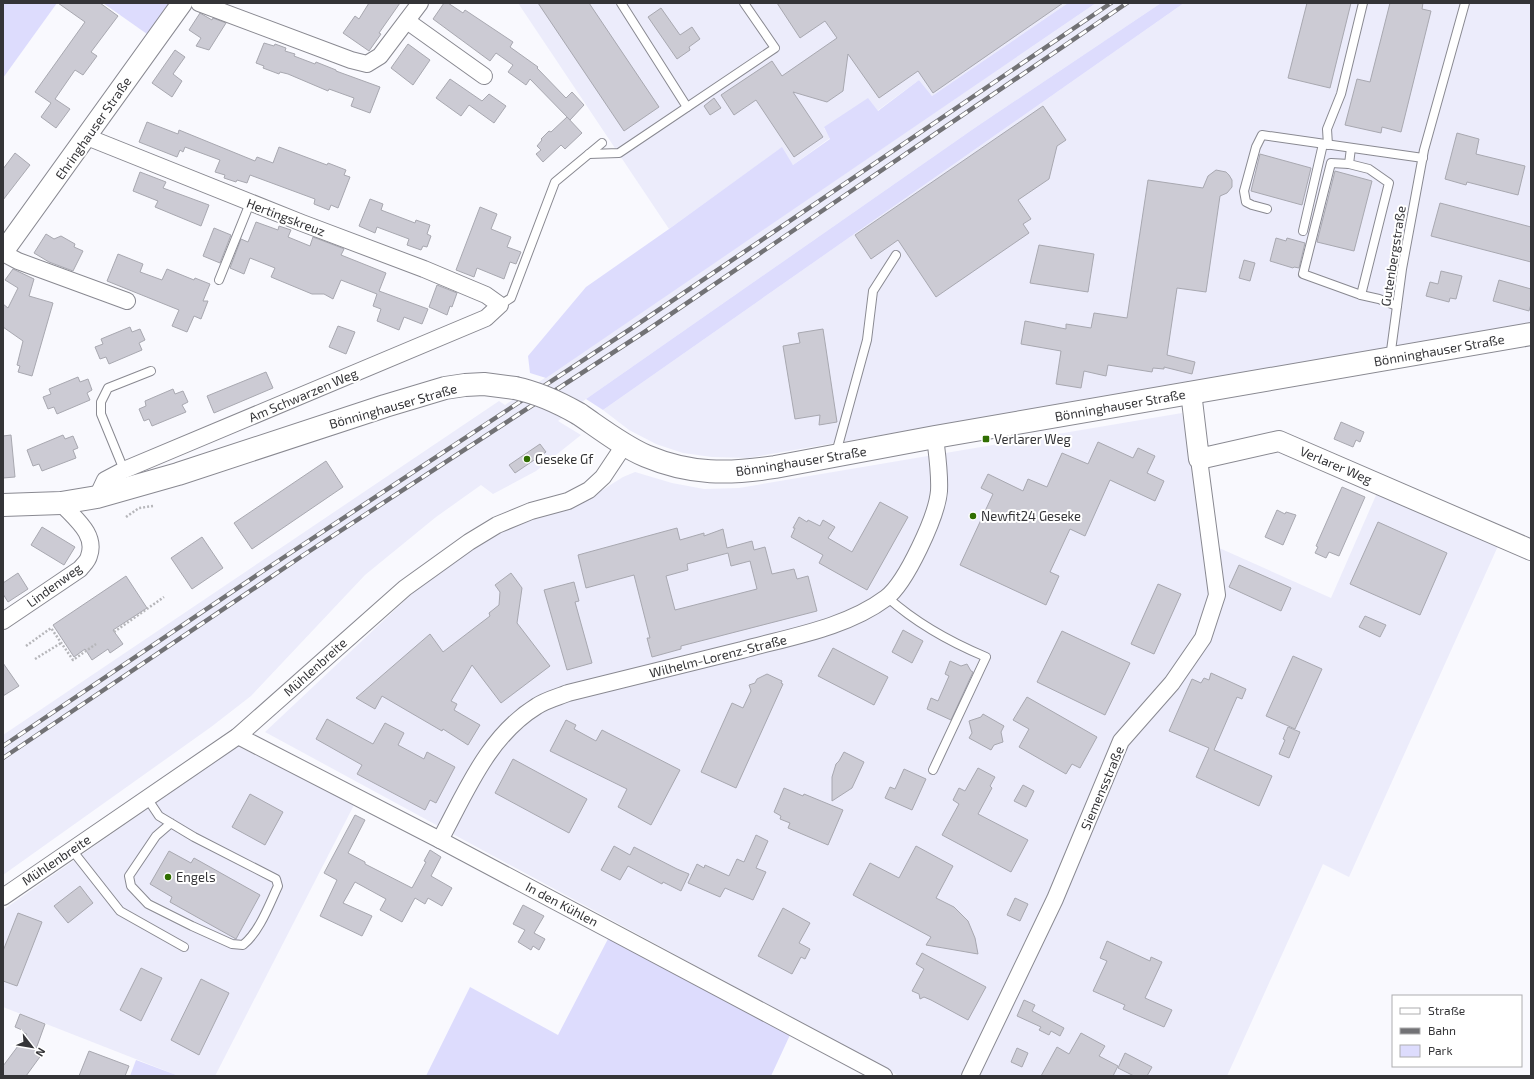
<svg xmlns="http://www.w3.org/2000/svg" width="1534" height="1079" font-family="'Exo 2',sans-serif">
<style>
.built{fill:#ececfb}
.green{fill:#dddcfd}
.building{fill:#cccbd4;stroke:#a8a8b0;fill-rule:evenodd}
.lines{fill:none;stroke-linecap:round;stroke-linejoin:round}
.service-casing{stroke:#898991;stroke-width:10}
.minor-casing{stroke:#898991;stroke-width:18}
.tertiary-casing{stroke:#898991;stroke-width:22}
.secondary-casing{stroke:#898991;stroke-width:24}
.path{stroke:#b6b6ba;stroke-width:2.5;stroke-dasharray:2 2;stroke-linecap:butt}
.service{stroke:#fff;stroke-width:8}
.minor{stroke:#fff;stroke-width:16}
.tertiary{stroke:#fff;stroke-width:20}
.secondary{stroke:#fff;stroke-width:22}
.rail-casing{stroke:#727275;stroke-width:4.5}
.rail{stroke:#fff;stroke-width:3;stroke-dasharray:9;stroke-linecap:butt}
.secondary-bridge-casing{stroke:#898991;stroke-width:24;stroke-linecap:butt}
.secondary-bridge{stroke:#fff;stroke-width:22}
.poi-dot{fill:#306e01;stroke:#fff;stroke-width:1.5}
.labels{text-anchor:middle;stroke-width:4;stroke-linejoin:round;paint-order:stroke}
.street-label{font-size:13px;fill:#343437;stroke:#fff}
.poi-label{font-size:13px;fill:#343437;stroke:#fff;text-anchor:start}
</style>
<rect width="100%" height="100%" fill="#f9f9fe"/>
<g class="built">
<path d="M518,3H1068L932,96L919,80L877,111L868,99L824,128L830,138L793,165L781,148L669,229Z"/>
<path d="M1096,3H1161L976,127L586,399L558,421L581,435L536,471L493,494L481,485L436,517L365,575L251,696L211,727L3,875V735L499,401L505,405Z"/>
<path d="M1184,3H1531V324L748,458L712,457L683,453L656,444L629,430L603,410Z"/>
<path d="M1182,413L1208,543L1331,598L1377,493L1498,546L1349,877L1323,864L1227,1076H899L265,732L416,590L477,546L514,525L580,504L623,477L635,472L672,483L704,489L739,488Z"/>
<path d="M237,746L355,803L215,1076H179L3,1007V910Z"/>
</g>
<g class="green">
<path d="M3,3H57L3,78Z"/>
<path d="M103,3H169L147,34Z"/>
<path d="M1068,3H1096L546,378L530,373L528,356L586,287L669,229L782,147L793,165L830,139L824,127L868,98L878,111L919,80L932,96Z"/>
<path d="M1161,3H1184L603,410L586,399L976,127Z"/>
<path d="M609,937L790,1035L771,1076H426L470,987L558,1035Z"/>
<path d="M136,1060L179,1076H130Z"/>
</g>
<g class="building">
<path d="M58,3H100L118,16L91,52L97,56L83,75L75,70L55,99L70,109L56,128L41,117L51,103L35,92L85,22Z"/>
<path d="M369,3H400L379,33L381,34L369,51L343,33L355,16L359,19Z"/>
<path d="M444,3H448L463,13L465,10L513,42L510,47L538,67L537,68L566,98L572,92L584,105L570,120L530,79L526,85L508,72L513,65L496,53L490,61L433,19Z"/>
<path d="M538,3H589L659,107L624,131Z"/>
<path d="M777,3H1063L933,93L918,71L879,98L848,54L843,91L827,102L793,92L823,137L794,157L756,100L734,115L721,95L772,61L782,76L837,38L825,21L800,38Z"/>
<path d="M1307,3H1351L1330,88L1288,78Z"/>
<path d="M1390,3H1423L1422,9L1431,11L1401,132L1382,127L1381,133L1345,125L1357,79L1370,82Z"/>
<path d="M661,8L680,35L692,27L700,39L689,47L690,50L677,59L648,17Z"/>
<path d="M200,13L212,20L213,18L226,23L209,50L196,46L201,38L189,30Z"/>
<path d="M264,43L274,46L275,44L286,48L285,51L295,54L294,56L315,64L316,62L336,70V71L380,87L370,113L351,106L354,98L329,89L328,91L288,74L280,72L279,74L263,68L264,66L256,63Z"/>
<path d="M408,44L430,60L413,85L391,68Z"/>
<path d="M175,50L185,57L173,74L182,81L172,97L152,83Z"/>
<path d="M450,79L482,101L489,94L506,106L494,123L469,105L461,116L436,98Z"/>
<path d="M714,98L721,108L710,115L704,106Z"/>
<path d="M1043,106L1066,140L1057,146L1049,179L1018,200L1031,219L1023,224L1029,233L936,297L898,240L871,259L855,235Z"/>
<path d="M567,117L582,133L565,149L561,145L543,162L536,154L541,150L537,146L542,140L541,139L549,131L551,132Z"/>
<path d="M147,122L178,134L179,130L255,161L257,157L273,163L279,147L327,165L328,163L346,170L344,175L350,177L338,208L331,205L329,210L314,204L315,199L250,175L247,183L237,180L236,182L224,178L225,175L215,172L220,160L185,147L183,152L180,150L177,157L139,142Z"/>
<path d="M1457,133L1479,139L1476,154L1525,166L1518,195L1467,182L1466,185L1445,179Z"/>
<path d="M15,153L30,165L3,200V169Z"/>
<path d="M1260,154L1311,168L1302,205L1251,191Z"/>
<path d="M1216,170L1226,172L1229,175L1232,180V187L1227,193L1220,196L1206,292L1177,288L1167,355L1195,362L1192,374L1164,367V369L1153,368L1152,372L1108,365L1106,376L1084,371L1081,388L1056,384L1061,351L1021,344L1025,321L1066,329V324L1091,328L1094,313L1127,318L1148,180L1203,188L1208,176Z"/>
<path d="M1335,171L1372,181L1354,251L1317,242Z"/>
<path d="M140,172L166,182L163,188L209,205L201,226L155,207L158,201L133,191Z"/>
<path d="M370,199L383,204L381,210L415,223L416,220L430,225L427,234L431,236L427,247L423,246L421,250L407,245L409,239L377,227L375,233L359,226Z"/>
<path d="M1440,203L1531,227V262L1431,236Z"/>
<path d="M480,207L497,214L491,229L511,237L507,247L521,252L516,264L510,262L504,279L477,268L474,277L456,270Z"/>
<path d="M256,222L278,230L279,226L291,230L288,237L310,246L313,237L342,248L344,249L341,255L386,273L379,291L428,309L422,324L404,317L399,330L377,321L381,309L373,306L377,294L341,280L333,299L324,294H312L271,277L275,268L250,258L244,274L230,268L241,239L248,242Z"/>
<path d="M214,228L231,235L220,263L203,256Z"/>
<path d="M46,234L54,239L61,236L75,244L74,247L83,251L73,271L49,262L34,253Z"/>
<path d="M1276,238L1286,241L1287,238L1305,243L1299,268L1294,267L1293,268L1270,261Z"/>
<path d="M1039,245L1094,254L1088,292L1030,283Z"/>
<path d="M118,254L143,264L140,272L162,280L167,269L194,280L195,278L210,284L203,301H208L201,319L194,316L187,332L172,326L179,310L107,281Z"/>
<path d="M1244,260L1255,263L1250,281L1239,278Z"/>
<path d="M13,269L34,279L29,296L53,303L32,376L18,372L20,366L17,365L23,341L3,327V304L8,308L18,288L5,280Z"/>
<path d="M1441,271L1462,276L1456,299L1450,298L1449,302L1426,296L1430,282L1438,284Z"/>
<path d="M1499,280L1531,289V304L1529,311L1493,301Z"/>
<path d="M437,285L457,293L452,307L450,306L447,315L429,307Z"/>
<path d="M338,326L355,332L346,354L329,347Z"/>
<path d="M130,327L132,332L140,329L145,340L139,343L142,350L109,364L106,357L100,359L95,347L103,344L101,339Z"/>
<path d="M823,329L837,422L819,425L820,415L795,419L783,346L800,343L798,333Z"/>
<path d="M266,372L273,388L214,413L207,396Z"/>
<path d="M78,377L80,382L88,379L92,390L87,393L90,400L57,414L54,407L48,409L43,397L51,394L49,389Z"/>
<path d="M173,389L175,394L183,391L188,402L182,405L186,412L152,426L149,419L144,421L139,409L146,406L145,401Z"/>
<path d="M1341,422L1364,432L1360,442L1356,440L1353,447L1334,439Z"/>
<path d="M11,435L15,477L3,478V436Z"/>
<path d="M63,435L65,439L73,436L78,448L73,450L76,458L42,471L39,464L33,466L27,450Z"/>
<path d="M1098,442L1133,458L1138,448L1155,456L1147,473L1164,481L1155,501L1110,480L1085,536L1070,529L1050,572L1059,576L1046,605L960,565L993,494L981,488L988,474L1023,491L1028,479L1047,487L1062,453L1088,464Z"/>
<path d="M540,444L546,452L515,473L509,465Z"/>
<path d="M326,461L343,487L252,549L234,523Z"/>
<path d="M1342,487L1365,497L1339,556L1329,552L1326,558L1315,553L1318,547L1316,546Z"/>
<path d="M880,502L908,517L867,590L819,563L823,555L791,537L795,528H793L799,517L807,522L808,520L820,526L823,520L835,527L828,538L852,552Z"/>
<path d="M1277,510L1285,514L1286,512L1296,515L1283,545L1265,537Z"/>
<path d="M1378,522L1447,553L1420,615L1350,584Z"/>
<path d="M42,527L75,547L64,565L31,545Z"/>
<path d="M677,528L680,540L704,533V536L723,529L727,548L752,541L754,550L765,547L772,574L794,569L797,579L808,576L817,611L681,646V649L652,657L647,638H650L634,575L586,588L578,555ZM728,553L731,566L750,561L757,589L675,610L666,576L688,570L687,564Z"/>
<path d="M202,537L223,568L192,589L171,558Z"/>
<path d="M1239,565L1291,588L1281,611L1229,587Z"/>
<path d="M18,573L28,589L8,602L3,594V583Z"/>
<path d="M511,573L522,588L517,623L550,666L501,703L472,665L451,701L457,704L454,710L480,725L468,745L443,729L442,731L382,696L375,709L356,698L430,634L443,652L490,616L489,613L499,605L500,592L495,585Z"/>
<path d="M126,576L147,608L113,630L123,644L110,653L108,649L92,660L85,649L74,657L53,625Z"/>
<path d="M574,582L579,601L575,602L592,663L567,670L544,590Z"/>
<path d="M1158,584L1181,594L1154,654L1131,644Z"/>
<path d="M1365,616L1386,625L1380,637L1359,627Z"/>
<path d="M903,630L923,641L912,663L892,652Z"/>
<path d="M1062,631L1130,663L1105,715L1037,682Z"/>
<path d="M833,648L888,677L874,705L818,676Z"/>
<path d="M1293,656L1322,669L1295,729L1266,716Z"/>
<path d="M950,661L961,666L967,664L971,671L973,672L951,720L927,709L931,698L938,701L949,676L945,674Z"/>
<path d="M3,663L19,686L3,696Z"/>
<path d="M1211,673L1246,689L1242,699L1237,697L1214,750L1272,776L1259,806L1196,777L1209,748L1169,731L1192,679L1201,683L1204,678L1209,680Z"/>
<path d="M767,674L782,681L781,683L783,684L736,788L701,772L732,703L743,708L751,691L749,685L755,683L757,679Z"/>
<path d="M1027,697L1097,737L1080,768L1072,764L1066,774L1019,747L1029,729L1013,720Z"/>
<path d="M983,714L1004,726L1001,732L1003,742L994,745L991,750L969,738L972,733L969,721L981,717Z"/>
<path d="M327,719L373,744L385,723L404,733L398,745L424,759L427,752L455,767L436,803L430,800L425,810L357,774L362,765L316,739Z"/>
<path d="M566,720L576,725L574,729L596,741L602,730L680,770L651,825L618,807L627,789L550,751Z"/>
<path d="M1288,727L1300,732L1289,758L1279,754L1285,740L1283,739Z"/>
<path d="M844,752L864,762L852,788L832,801V777L836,764L839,761Z"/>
<path d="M513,759L587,799L569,833L495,793Z"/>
<path d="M978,768L995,777L990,786L992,788L978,814L1028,840L1011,872L942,835L959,804L953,800L959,788L965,791Z"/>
<path d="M904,769L926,779L912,810L885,798L890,787L895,789Z"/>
<path d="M1023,785L1034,791L1026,807L1014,801Z"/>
<path d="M784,788L803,796L804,794L843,810L828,845L788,828L790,823L780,819L781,816L774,812Z"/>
<path d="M250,794L283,812L265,845L232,827Z"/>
<path d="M355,815L365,820L348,853L365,862V864L412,888L426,862L424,861L430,850L441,857L431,876L452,888L442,906L428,898L425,904L415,898L402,922L380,910L386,899L355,882L343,903L372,916L362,936L320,916L337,880L324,873Z"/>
<path d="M756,835L768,841L756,868L766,872L753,900L725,888L720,897L688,883L697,864L704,868L705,865L729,876L737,859L744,862Z"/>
<path d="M614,846L630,855L634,847L677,869L689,874L681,891L663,882L662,884L628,866L620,880L601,870Z"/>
<path d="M916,846L953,866L936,898L954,907L968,921L975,938L978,954L926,945L931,937L853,895L870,863L899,878Z"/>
<path d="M169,851L191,863L194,858L260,895L236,939L170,902L172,897L150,884Z"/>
<path d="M80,886L93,903L68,923L54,906Z"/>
<path d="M1015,898L1028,904L1020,921L1007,915Z"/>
<path d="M523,905L544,916L534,933L545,939L539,950L533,946L531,950L518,942L525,930L513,924Z"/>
<path d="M783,908L810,923L799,943L810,949L805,959L801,957L792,974L758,956Z"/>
<path d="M18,913L42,922L17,986L3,981V951Z"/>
<path d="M1107,941L1150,961L1151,957L1162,962L1145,998L1172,1010L1164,1027L1123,1009L1125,1005L1093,991L1107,961L1100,958Z"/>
<path d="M922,953L986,987L968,1020L931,1000L924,997L920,999L919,994L912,991L924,969L916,964Z"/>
<path d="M141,968L162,978L141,1021L120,1010Z"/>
<path d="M201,979L229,993L199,1055L171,1040Z"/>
<path d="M1024,1000L1035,1005L1032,1011L1064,1028L1060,1036L1051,1031L1049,1035L1039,1030L1041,1027L1017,1016Z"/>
<path d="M20,1014L45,1024L36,1049L42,1054L26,1076H3V1066L27,1034L22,1032V1030L15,1027Z"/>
<path d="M1081,1033L1105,1046L1099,1056L1118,1066L1113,1076H1041L1057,1047L1069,1054Z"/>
<path d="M1017,1048L1028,1053L1022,1067L1011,1062Z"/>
<path d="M89,1051L129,1066L125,1076H79Z"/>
<path d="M1125,1053L1152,1067L1147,1076H1134L1118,1068Z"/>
</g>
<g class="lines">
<defs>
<g id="service">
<path d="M621,3L687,107"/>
<path d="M1328,145L1327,129L1341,94L1363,3"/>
<path d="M1351,148L1349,164L1369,169L1389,183L1361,295"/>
<path d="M589,154L619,153L775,48L744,3"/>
<path d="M1349,164L1331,163L1303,274L1361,295L1379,299L1397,306"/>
<path d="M1267,209L1252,205L1246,202L1244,191L1256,147L1262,135L1423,158"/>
<path d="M1303,231L1323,144"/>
<path d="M219,280L250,203"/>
<path d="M500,305L511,298L555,182L602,143"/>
<path d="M1390,358L1402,269L1424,150L1465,3"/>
<path d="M836,453L867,340L873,291L896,255"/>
<path d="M124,470L101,414V402L108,388L151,371"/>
<path d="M887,597C916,623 950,642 986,657L933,770"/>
<path d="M147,798L159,816L194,837L276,879L278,886C269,905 260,931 243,945L232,944L192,926L148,904L131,886L129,876L156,836L171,823"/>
<path d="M72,850L120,911L184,947"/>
</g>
<g id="minor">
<path d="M199,3L351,60L367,64L380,56L420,3"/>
<path d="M407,21L484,76"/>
<path d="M87,137L302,223L424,269L486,295L500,305L486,318L124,470L105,480L97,497"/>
<path d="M3,253L18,261L127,301"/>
<path d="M3,621L80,569C83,565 88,561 89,556C97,534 74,518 61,503"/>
<path d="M238,736L440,840L884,1076"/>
<path d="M440,840C466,792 488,736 537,706C546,700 558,697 568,693C626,679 684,664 742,650C789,637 846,628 886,598C906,583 937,516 939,491C940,473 937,454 935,437"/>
<path d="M3,897L238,736L405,588L469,542L497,525L531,511L568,501L589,490L603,477L625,444"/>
<path d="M970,1076L1055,899L1121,741L1172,683L1203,638L1217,595L1199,459"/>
</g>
<g id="tertiary">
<path d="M3,252L182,3"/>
<path d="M1191,392L1199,459L1279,441L1531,550"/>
</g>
<g id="secondary">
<path d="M579,414C601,429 623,446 646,456C691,475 729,474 775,467L935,437L1531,334"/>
<path d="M3,505L61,503L97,497L178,474L385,406L445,388L465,385L484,384L515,388"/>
</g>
</defs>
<use href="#service" class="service-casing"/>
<use href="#minor" class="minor-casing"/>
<use href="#tertiary" class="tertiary-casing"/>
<use href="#secondary" class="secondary-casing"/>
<g class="path">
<path d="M126,517L139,508L153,506"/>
<path d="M114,632L164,597"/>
<path d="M26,646L51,628L73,660L96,644"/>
<path d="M35,659L61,643"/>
</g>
<use href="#service" class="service"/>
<use href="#minor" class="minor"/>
<use href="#tertiary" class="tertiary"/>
<use href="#secondary" class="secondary"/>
<defs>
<g id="rail">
<path d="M3,746L263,571L632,328L1111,3"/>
<path d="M3,758L302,556L646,331L1127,3"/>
</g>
</defs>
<use href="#rail" class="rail-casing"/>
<use href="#rail" class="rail"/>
<defs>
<path id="secondary-bridge" d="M515,388C539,393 558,402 579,414"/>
</defs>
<use href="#secondary-bridge" class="secondary-bridge-casing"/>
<use href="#secondary-bridge" class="secondary-bridge"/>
</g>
<g class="poi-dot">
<rect x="982" y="435" width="8" height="8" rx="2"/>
<circle cx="527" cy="459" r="4"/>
<circle cx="973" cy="516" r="4"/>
<circle cx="168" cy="877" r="4"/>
</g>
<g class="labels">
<g class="street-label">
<text transform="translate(93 128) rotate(-55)" y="5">Ehringhauser Straße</text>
<text transform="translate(286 217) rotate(21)" y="5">Hertingskreuz</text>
<text transform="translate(1393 256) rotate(-81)" y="5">Gutenbergstraße</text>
<text transform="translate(1439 350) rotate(-10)" y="5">Bönninghauser Straße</text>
<text transform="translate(303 395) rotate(-23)" y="5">Am Schwarzen Weg</text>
<text transform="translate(1120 405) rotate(-10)" y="5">Bönninghauser Straße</text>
<text transform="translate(393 406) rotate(-16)" y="5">Bönninghauser Straße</text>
<text transform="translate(801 461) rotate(-9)" y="5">Bönninghauser Straße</text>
<text transform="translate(1336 465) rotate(23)" y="5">Verlarer Weg</text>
<text transform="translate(54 585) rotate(-36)" y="5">Lindenweg</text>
<text transform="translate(718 656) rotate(-14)" y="5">Wilhelm-Lorenz-Straße</text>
<text transform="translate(315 667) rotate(-42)" y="5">Mühlenbreite</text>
<text transform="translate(1102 788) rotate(-67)" y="5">Siemensstraße</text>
<text transform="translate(56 860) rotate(-34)" y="5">Mühlenbreite</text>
<text transform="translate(562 904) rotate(28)" y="5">In den Kühlen</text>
</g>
<g class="poi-label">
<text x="994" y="444">Verlarer Weg</text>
<text x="535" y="464">Geseke Gf</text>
<text x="981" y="521">Newfit24 Geseke</text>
<text x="176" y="882">Engels</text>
</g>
</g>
<rect width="1534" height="1079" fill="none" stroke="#343437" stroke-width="8"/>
<rect x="1392" y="995" width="130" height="72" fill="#ffffff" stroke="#aeaeaf"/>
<rect x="1400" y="1008" width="20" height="6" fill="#ffffff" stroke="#aeaeaf"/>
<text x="1428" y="1015" font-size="12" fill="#343437">Straße</text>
<rect x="1400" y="1028" width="20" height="6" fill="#727275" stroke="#aeaeaf"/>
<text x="1428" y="1035" font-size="12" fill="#343437">Bahn</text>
<rect x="1400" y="1045" width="20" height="12" fill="#dddcfd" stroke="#aeaeaf"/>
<text x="1428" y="1055" font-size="12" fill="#343437">Park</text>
<g transform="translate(32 1047) rotate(121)" stroke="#ffffff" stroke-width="3" paint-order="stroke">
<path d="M0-3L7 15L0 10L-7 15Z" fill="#343437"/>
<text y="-6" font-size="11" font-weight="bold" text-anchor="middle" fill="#343437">N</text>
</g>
</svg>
